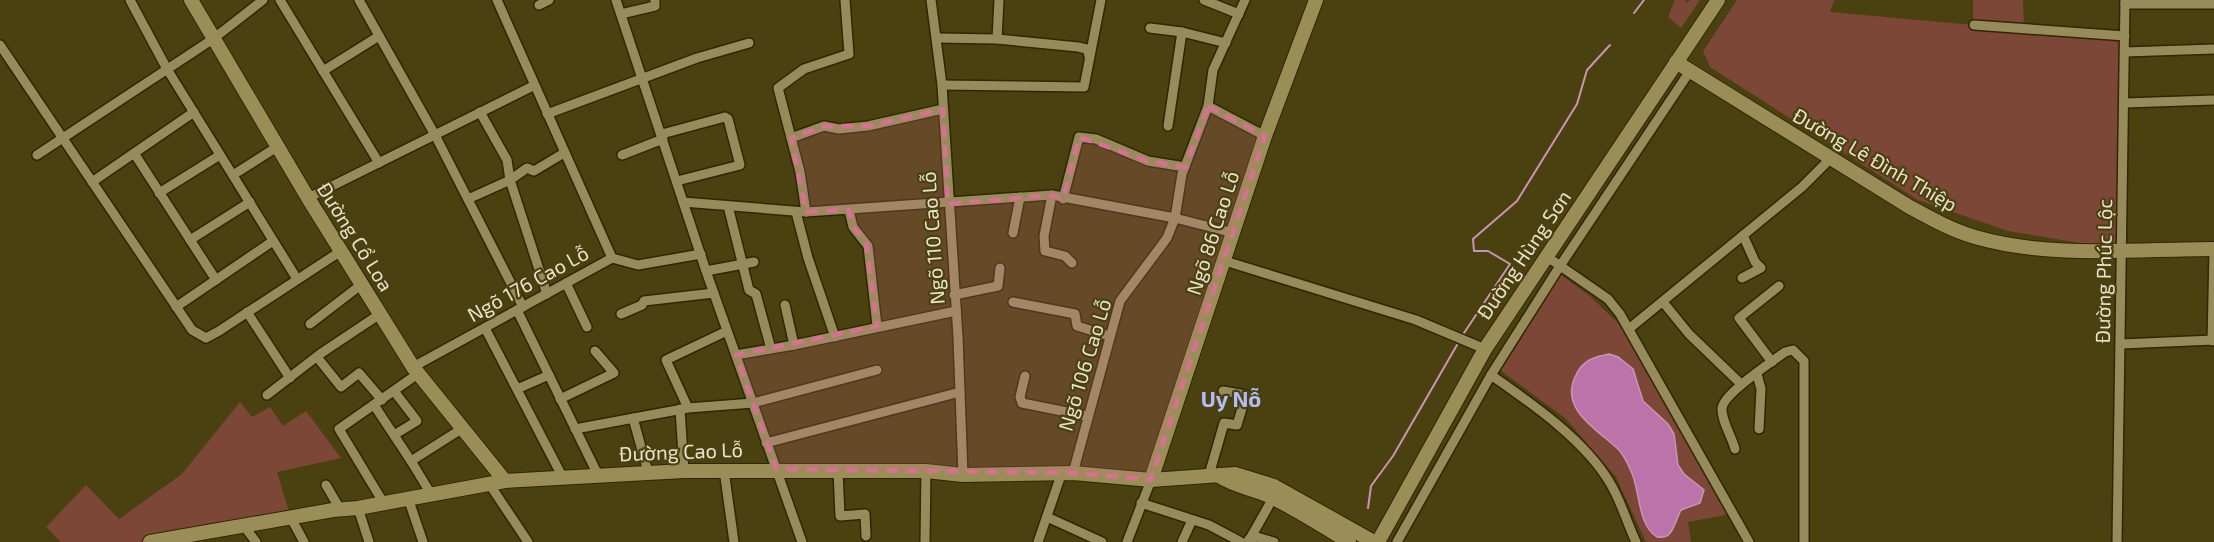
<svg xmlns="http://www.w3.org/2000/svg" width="2214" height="542" font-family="'Exo 2',sans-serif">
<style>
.green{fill:#7d4737}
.water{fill:#bc73aa;stroke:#ca95b4;stroke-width:1.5}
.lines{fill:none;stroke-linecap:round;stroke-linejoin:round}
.stream{stroke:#ca95b4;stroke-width:2}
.street-casing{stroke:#2f2703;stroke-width:12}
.secondary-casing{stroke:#2f2703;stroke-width:16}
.street{stroke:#978b5c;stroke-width:9}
.secondary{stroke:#9b8d58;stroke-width:14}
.marked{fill:#d4738d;fill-opacity:0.2;stroke:#d4738d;stroke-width:4.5;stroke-dasharray:12 8;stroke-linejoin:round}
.labels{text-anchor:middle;stroke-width:4.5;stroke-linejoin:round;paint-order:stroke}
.street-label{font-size:20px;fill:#e9e3cb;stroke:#4b4010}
.quarter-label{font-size:22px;font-weight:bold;fill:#b3bdf5;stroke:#4b4010}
</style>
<rect width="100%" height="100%" fill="#4b4010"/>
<g class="green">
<path d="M1675,0H1686L1685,3L1690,0H1700L1681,28L1668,17Z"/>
<path d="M1737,0H1834L1830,12L1973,25V0H2023L2024,28L2125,36L2122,250L2008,231L1918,200L1710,67L1703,51Z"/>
<path d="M1560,274L1591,297L1623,328L1730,514L1688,522L1691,542H1646L1616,477L1565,418L1500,370Z"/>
<path d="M240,402L252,417L270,407L283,426L306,411L341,458L277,472L291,518L150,542H61L46,527L86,485L119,519L182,474Z"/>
</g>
<path class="water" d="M1609,354L1618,357L1633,369L1643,401L1668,424L1674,434L1678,465L1684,474L1704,490L1700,503L1681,510C1674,522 1674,540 1657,537C1636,523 1641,489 1630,469C1627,462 1623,454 1618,449C1598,430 1558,409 1576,375C1583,360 1594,357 1609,354Z"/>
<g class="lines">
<g class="stream">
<path d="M1634,13L1644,0"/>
<path d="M1464,333L1510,264L1488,251H1474L1473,239L1517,201L1577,104L1587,70L1610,45"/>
<path d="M1368,508L1371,486L1393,456L1457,345"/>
</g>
<defs>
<g id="street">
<path d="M130,0L167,69L297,279"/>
<path d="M280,0L379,163"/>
<path d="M359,0L435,135L523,307"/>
<path d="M497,0L612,258"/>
<path d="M616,0L706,271L802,542"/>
<path d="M931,0L942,85L958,337L963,475"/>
<path d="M1204,0L1239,14"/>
<path d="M2125,4H2214"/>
<path d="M539,5L549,0"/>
<path d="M621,14L655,6V0"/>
<path d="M1974,25L2125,36"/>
<path d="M1150,28L1182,32L1226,43"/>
<path d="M937,38L997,39L999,0"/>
<path d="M997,39L1078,47L1087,49L1089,56"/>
<path d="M0,45L192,330L206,338L219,331L341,251"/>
<path d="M2125,52L2214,49"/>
<path d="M323,71L379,36"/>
<path d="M942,85L1084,87L1101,0"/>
<path d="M2125,103L2214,100"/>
<path d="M1208,106L1265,136"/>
<path d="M547,114L697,58L749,43"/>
<path d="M1168,126L1182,32"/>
<path d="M662,134L725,117L728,119L740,165L677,181"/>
<path d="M791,138L824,126L839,129L868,126L943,109"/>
<path d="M134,153L216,280"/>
<path d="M37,155L213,39L263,0"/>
<path d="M622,155L663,139"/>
<path d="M233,175L277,147"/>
<path d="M92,182L194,112"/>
<path d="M159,193L220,155"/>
<path d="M1052,195L1044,236L1045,251L1065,256L1072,263"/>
<path d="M308,198L533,86"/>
<path d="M468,199L510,180L507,160L480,112"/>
<path d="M1063,199L1079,137L1096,139L1148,161L1185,167"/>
<path d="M683,202L806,212L1052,195L1175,218L1234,233"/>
<path d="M728,206L749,290L756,294L771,349"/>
<path d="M849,210L853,227L868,246L877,326"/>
<path d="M796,212L808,258L835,337"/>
<path d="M806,212L800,172L778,88L804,69L849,54L845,0"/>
<path d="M1013,233L1020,197"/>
<path d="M190,240L250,202"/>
<path d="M1546,256L1608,299L1620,314L1749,542"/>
<path d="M1225,261L1416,320L1485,349"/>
<path d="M706,271L754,262"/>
<path d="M1742,278L1761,268L1755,262L1743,235"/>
<path d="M566,283L587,327"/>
<path d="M547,294L510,180L527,168L534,171L564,153"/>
<path d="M954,295L998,286L1000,268"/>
<path d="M1013,302L1075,314L1077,326L1109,336"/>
<path d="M1663,302L1689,334L1741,384"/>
<path d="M176,307L273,241"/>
<path d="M517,310L598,475"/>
<path d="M247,312L290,378"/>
<path d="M621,314L642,305L644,301L714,293"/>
<path d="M310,324L362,284"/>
<path d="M485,328L562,476"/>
<path d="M1630,328L1802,187L1830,159"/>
<path d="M2212,341L2214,249"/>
<path d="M2121,344L2214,340"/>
<path d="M794,345L956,311"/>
<path d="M736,355L794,345L785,305"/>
<path d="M317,357L341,387L359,373L382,400"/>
<path d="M1772,362L1739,318L1779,286"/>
<path d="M413,367L612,258L638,265L701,254"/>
<path d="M1757,374L1761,389L1759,429"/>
<path d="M1491,375C1531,403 1585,440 1610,483C1621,501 1627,523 1636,542"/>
<path d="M1025,376L1020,397L1022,403L1087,416"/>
<path d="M517,389L549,375"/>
<path d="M267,395L320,354L380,314"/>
<path d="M560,399L614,373L595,351"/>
<path d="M374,405L411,461"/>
<path d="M688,408L666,360L727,331"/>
<path d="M680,409L684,471"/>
<path d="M633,418L648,472"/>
<path d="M575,429L688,408L753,403L877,370"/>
<path d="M394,435L417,421L394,391"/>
<path d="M766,443L960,392"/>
<path d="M1735,449C1732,437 1721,420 1722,408C1724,393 1772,362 1785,352L1793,350L1804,361V542"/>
<path d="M724,470L734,542"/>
<path d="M838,470L840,516L865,514L866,536"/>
<path d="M1073,473L1120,301L1167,238L1175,218L1182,174L1208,106L1213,70L1245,0"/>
<path d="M1209,475L1224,423L1237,425L1246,395L1223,391"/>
<path d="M326,485L340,509"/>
<path d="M490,485L528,542"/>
<path d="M431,494L411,461L463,428"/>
<path d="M408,498L423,542"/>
<path d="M383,502L339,429L419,373"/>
<path d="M1141,503L1209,525L1241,542"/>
<path d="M358,508L369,542"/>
<path d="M1047,517L1102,542"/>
<path d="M291,518L304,542"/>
<path d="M244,526L256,542"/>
<path d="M1251,537L1273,498"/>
<path d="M1249,539L1257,537L1274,542"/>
<path d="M925,542L926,471"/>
<path d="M1038,542L1061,475"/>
<path d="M1127,542L1151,480"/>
<path d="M1182,542L1192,520"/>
<path d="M1397,542L1491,375L1560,266L1690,71"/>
<path d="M2117,542L2125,0"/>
</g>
<g id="secondary">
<path d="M191,0L308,198L413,367L505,481"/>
<path d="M1676,62L1908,206C1930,218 1951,230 1975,237C2051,259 2136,249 2214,249"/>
<path d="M1219,476C1234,486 1250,488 1267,495C1295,508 1322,526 1349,542"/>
<path d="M1151,480L1265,136L1316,0"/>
<path d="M150,542L333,510L358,508L505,481L684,471H926L963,475L1073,473L1151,480L1235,474L1274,486L1374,542"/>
<path d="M1378,542L1485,349L1718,0"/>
</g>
</defs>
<use href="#street" class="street-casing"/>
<use href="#secondary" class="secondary-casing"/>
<use href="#street" class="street"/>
<use href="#secondary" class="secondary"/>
</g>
<path class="marked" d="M1208,106L1265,136L1151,480L1073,473L776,469L736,355L877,326L866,242L853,227L849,210L806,212L791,138L824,126H868L943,109L948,204L1052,195L1063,199L1079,137L1148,161L1185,167Z"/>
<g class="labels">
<g class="street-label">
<text transform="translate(1875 160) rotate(30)" y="7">Đường Lê Đình Thiệp</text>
<text transform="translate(1213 233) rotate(-72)" y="7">Ngõ 86 Cao Lỗ</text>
<text transform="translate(355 237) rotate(58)" y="7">Đường Cổ Loa</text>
<text transform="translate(933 238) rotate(-94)" y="7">Ngõ 110 Cao Lỗ</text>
<text transform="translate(1524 255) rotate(-56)" y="7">Đường Hùng Sơn</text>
<text transform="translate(2104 271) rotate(-89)" y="7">Đường Phúc Lộc</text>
<text transform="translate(528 284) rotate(-29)" y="7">Ngõ 176 Cao Lỗ</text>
<text transform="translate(1085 365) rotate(-73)" y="7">Ngõ 106 Cao Lỗ</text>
<text transform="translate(681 452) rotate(-2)" y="7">Đường Cao Lỗ</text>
</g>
<g class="quarter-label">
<text x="1231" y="407">Uy Nỗ</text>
</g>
</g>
</svg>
